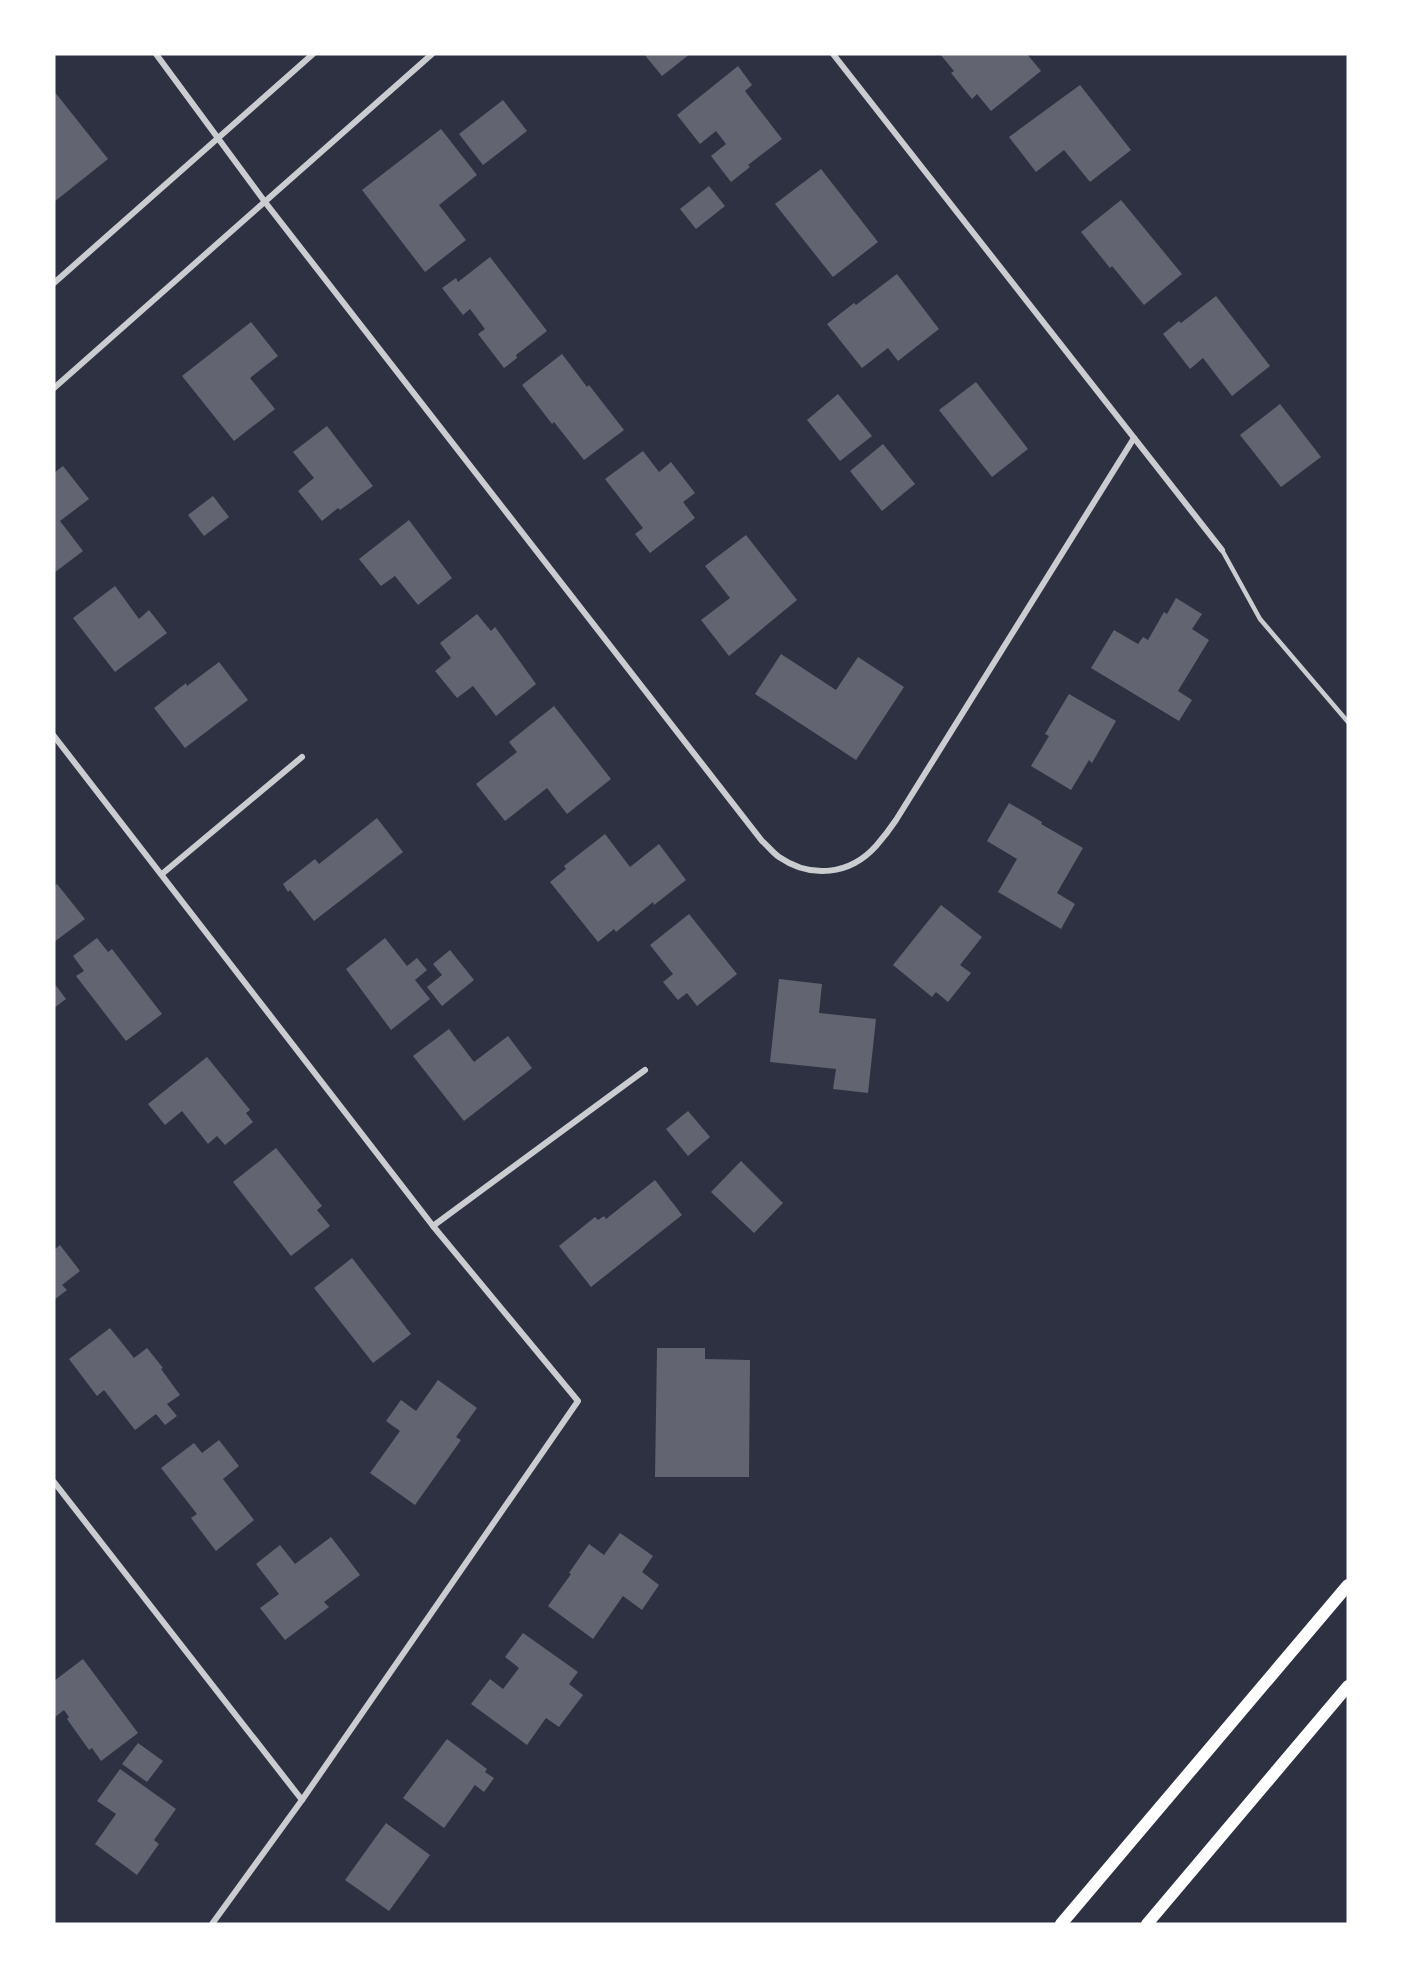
<svg xmlns="http://www.w3.org/2000/svg" width="1402" height="1978" font-family="'IBM Plex Sans',sans-serif">
<style>
.building{fill:#626471}
.lines{fill:none;stroke-linecap:round;stroke-linejoin:round}
.service{stroke:#caccd0;stroke-width:4.5}
.minor{stroke:#caccd0;stroke-width:6}
.secondary{stroke:#fff;stroke-width:12}
</style>
<rect width="100%" height="100%" fill="#2d3142"/>
<g class="building">
<path d="M644,54H690L662,76Z"/>
<path d="M940,54H1027L1041,71L991,111L977,94L972,99L951,73L954,71Z"/>
<path d="M738,66L752,85L745,91L782,139L748,165L750,167L731,182L711,156L726,144L716,131L700,144L677,115Z"/>
<path d="M1080,85L1131,150L1090,182L1064,150L1036,172L1009,137Z"/>
<path d="M54,91L108,159L54,202Z"/>
<path d="M503,100L527,131L483,165L459,134Z"/>
<path d="M441,129L477,175L439,205L466,240L425,272L362,190Z"/>
<path d="M821,169L878,242L833,277L775,204Z"/>
<path d="M709,186L725,206L696,229L680,209Z"/>
<path d="M1121,200L1182,274L1144,305L1112,266L1110,268L1081,232Z"/>
<path d="M490,257L547,331L516,355L517,358L504,368L478,334L485,329L470,309L463,315L442,288L456,278L458,282Z"/>
<path d="M897,274L939,329L898,361L888,348L862,368L827,324L854,303L856,305Z"/>
<path d="M1216,296L1270,366L1232,396L1203,358L1190,369L1163,334L1179,321L1181,323Z"/>
<path d="M251,322L278,356L250,378L275,409L234,441L182,376Z"/>
<path d="M562,354L587,387L589,385L624,430L584,460L554,422L552,424L522,385Z"/>
<path d="M976,382L1028,449L992,477L939,410Z"/>
<path d="M838,394L872,436L840,461L807,420Z"/>
<path d="M1280,404L1321,457L1281,487L1240,435Z"/>
<path d="M327,426L373,486L340,510L338,508L322,521L298,491L314,478L293,452Z"/>
<path d="M883,444L915,484L882,511L850,471Z"/>
<path d="M643,451L659,472L671,462L695,493L683,502L695,518L650,553L635,534L643,528L605,479Z"/>
<path d="M63,466L89,499L60,521L83,551L54,573V473Z"/>
<path d="M213,496L229,517L204,536L188,515Z"/>
<path d="M409,520L452,578L418,605L395,576L381,586L359,559Z"/>
<path d="M746,535L797,600L729,656L701,620L730,598L705,566Z"/>
<path d="M115,586L139,619L149,610L167,633L115,672L73,618Z"/>
<path d="M1176,598L1202,614L1192,629L1209,640L1178,691L1192,700L1179,721L1091,668L1114,630L1138,644L1143,637L1148,640L1164,612L1167,614Z"/>
<path d="M477,614L491,631L495,627L536,684L496,716L473,686L457,698L435,671L451,658L440,643Z"/>
<path d="M781,654L836,690L858,657L904,687L856,760L755,694Z"/>
<path d="M219,662L248,700L185,748L154,708L186,683L187,686Z"/>
<path d="M1069,694L1116,721L1092,763L1089,760L1071,790L1031,766L1049,736L1045,734Z"/>
<path d="M554,706L611,779L567,814L547,788L505,821L476,784L517,752L509,742Z"/>
<path d="M1009,803L1042,822L1041,824L1083,848L1057,893L1075,904L1061,929L998,892L1017,859L987,841Z"/>
<path d="M377,818L403,852L314,921L290,890L288,892L283,884L315,859L319,864Z"/>
<path d="M605,834L630,867L659,844L686,880L654,905L653,902L616,932L614,929L598,942L550,882L566,869L564,866Z"/>
<path d="M57,884L85,919L54,942V886Z"/>
<path d="M941,905L982,937L960,965L971,973L948,1002L936,992L932,997L893,965Z"/>
<path d="M689,914L737,974L697,1006L687,993L678,1000L663,982L673,974L650,945Z"/>
<path d="M97,938L108,952L112,949L162,1014L126,1041L76,976L84,971L73,956Z"/>
<path d="M385,938L407,966L417,958L427,970L415,980L430,999L391,1030L346,969Z"/>
<path d="M450,950L474,980L442,1006L427,987L442,975L433,964Z"/>
<path d="M779,979L822,984L819,1013L876,1019L868,1093L833,1089L836,1069L770,1062Z"/>
<path d="M54,983L66,999L54,1008Z"/>
<path d="M449,1029L474,1062L508,1036L532,1068L464,1121L413,1056Z"/>
<path d="M207,1057L250,1110L246,1113L253,1122L225,1145L217,1136L208,1144L182,1111L165,1125L148,1104Z"/>
<path d="M688,1111L710,1137L688,1156L666,1129Z"/>
<path d="M276,1148L322,1206L317,1210L330,1226L291,1256L233,1182Z"/>
<path d="M741,1161L783,1203L754,1233L711,1192Z"/>
<path d="M655,1180L682,1215L591,1287L559,1246L595,1217L598,1220L604,1216L606,1219Z"/>
<path d="M60,1245L80,1271L62,1285L67,1290L54,1300V1250Z"/>
<path d="M352,1258L411,1334L373,1363L314,1288Z"/>
<path d="M110,1328L134,1358L147,1348L163,1368L161,1369L180,1395L167,1404L177,1416L165,1425L156,1414L135,1430L104,1390L97,1396L69,1359Z"/>
<path d="M657,1348H705V1359L750,1360L749,1477H655Z"/>
<path d="M438,1380L477,1408L456,1437L461,1440L415,1505L370,1473L400,1431L386,1421L401,1400L416,1411Z"/>
<path d="M219,1440L239,1466L223,1479L254,1520L216,1551L191,1518L197,1514L161,1468L194,1443L202,1453Z"/>
<path d="M620,1533L653,1556L642,1572L659,1585L642,1610L623,1596L593,1639L548,1606L571,1574L569,1573L589,1544L604,1555Z"/>
<path d="M331,1537L360,1575L324,1602L329,1607L285,1640L260,1608L279,1594L256,1564L280,1545L295,1564Z"/>
<path d="M523,1633L578,1672L569,1684L583,1695L559,1727L546,1718L527,1745L471,1704L490,1679L503,1689L519,1668L505,1657Z"/>
<path d="M83,1659L138,1733L101,1761L92,1748L89,1750L67,1719L69,1717L64,1710L54,1718V1681Z"/>
<path d="M447,1739L487,1769L485,1772L494,1778L484,1792L475,1785L444,1828L403,1798Z"/>
<path d="M138,1743L163,1761L147,1782L122,1764Z"/>
<path d="M120,1769L176,1809L154,1840L159,1844L137,1875L95,1844L116,1814L97,1801Z"/>
<path d="M386,1823L430,1855L389,1911L345,1880Z"/>
</g>
<g class="lines">
<path class="service" d="M1222,550L1260,619L1348,722"/>
<g class="minor">
<path d="M156,54L265,202L762,841C768,846 773,853 779,857C811,879 850,875 876,846C883,838 890,829 896,820L1134,438"/>
<path d="M833,54L1222,550"/>
<path d="M54,283L313,54"/>
<path d="M54,388L432,54"/>
<path d="M54,736L433,1226L578,1401L302,1800L212,1924"/>
<path d="M162,874L302,757"/>
<path d="M433,1226L645,1070"/>
<path d="M54,1482L302,1800"/>
</g>
<g class="secondary">
<path d="M1061,1924L1348,1585"/>
<path d="M1147,1924L1348,1686"/>
</g>
</g>
<rect width="1402" height="1978" fill="none" stroke="#ffffff" stroke-width="111"/>
</svg>
